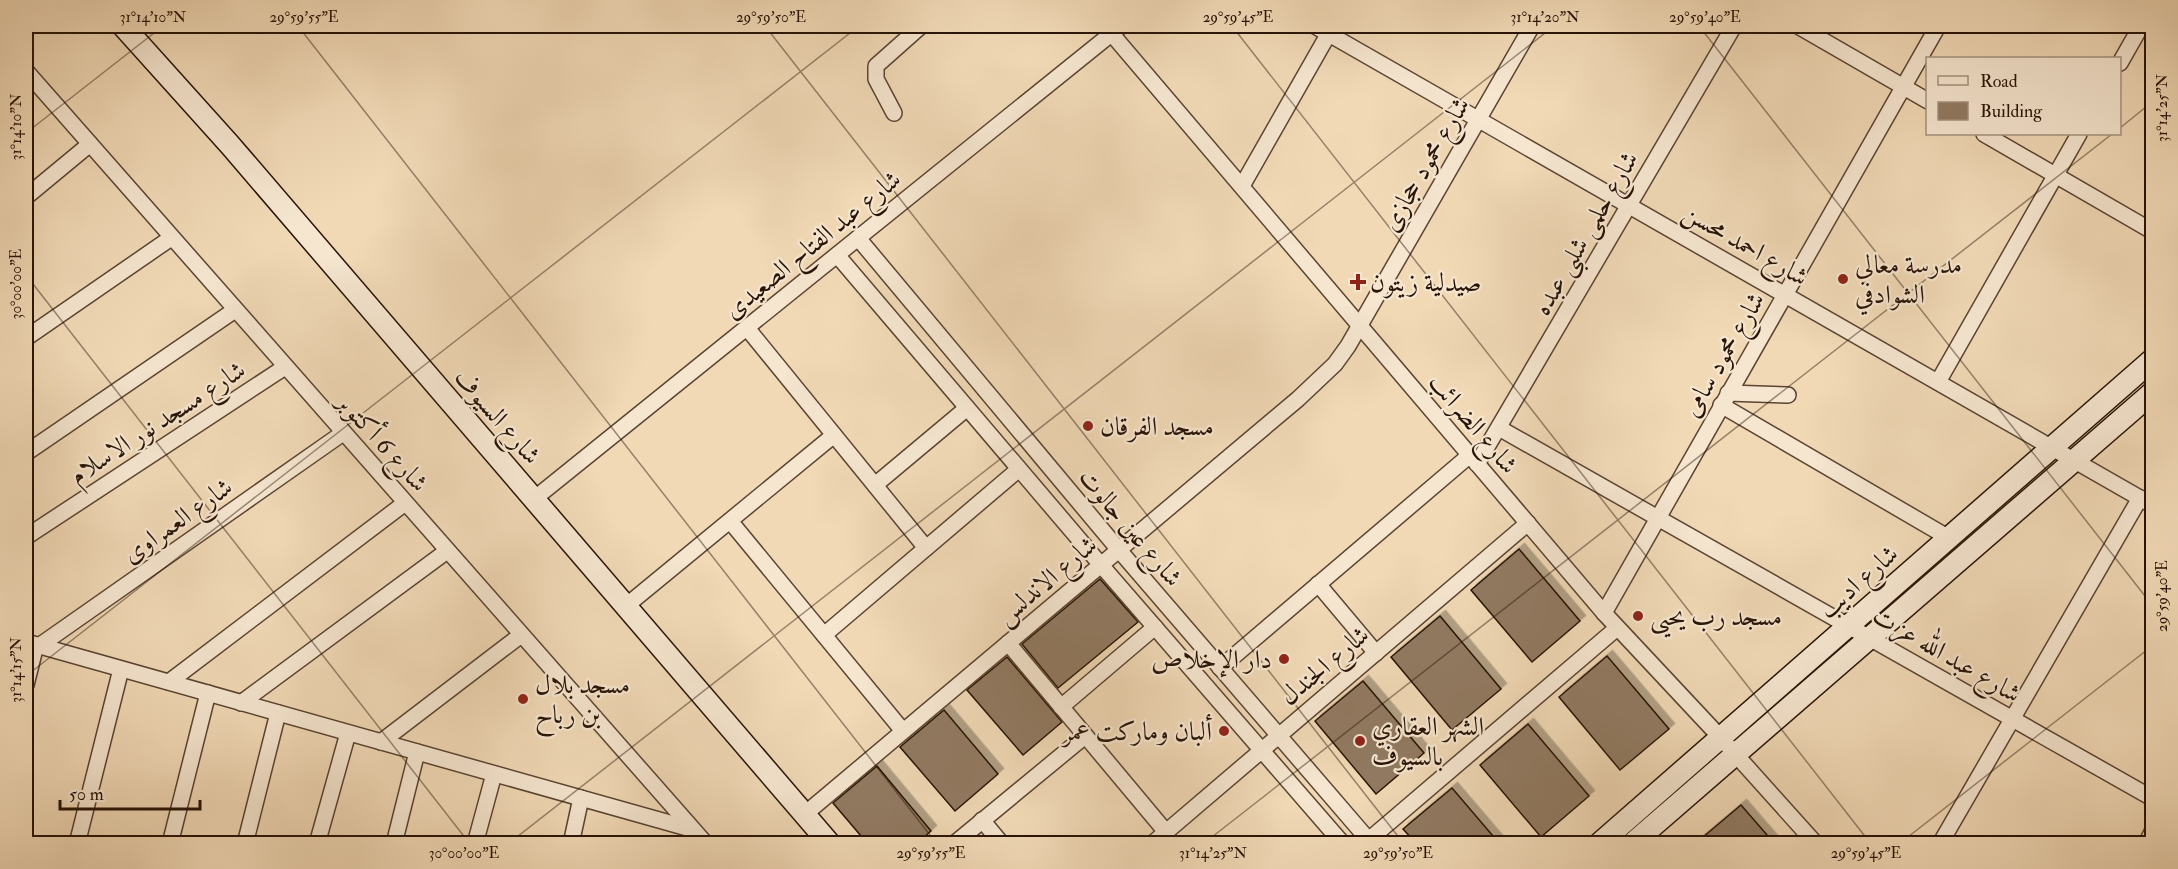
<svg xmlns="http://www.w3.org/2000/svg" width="2178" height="869" font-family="'IM FELL Double Pica',Amiri,serif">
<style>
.building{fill:#917a62;stroke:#281306;stroke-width:1.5;filter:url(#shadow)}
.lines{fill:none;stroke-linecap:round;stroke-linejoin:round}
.street-casing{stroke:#5a4432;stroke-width:18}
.secondary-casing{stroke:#281306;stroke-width:24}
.street{stroke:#f6e6d0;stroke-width:15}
.secondary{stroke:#f6e6d0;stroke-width:21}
.ticks{fill:none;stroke:#281306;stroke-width:1.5;stroke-opacity:0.45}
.poi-dot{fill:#8f2418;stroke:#f6e6d0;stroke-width:2}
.labels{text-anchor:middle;stroke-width:4.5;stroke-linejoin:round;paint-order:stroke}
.street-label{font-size:26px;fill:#281306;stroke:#f6e6d0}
.poi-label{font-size:26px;fill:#281306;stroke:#f6e6d0;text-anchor:start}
.neatline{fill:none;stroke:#281306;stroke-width:2}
.ticks-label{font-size:15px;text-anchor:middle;fill:#281306}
</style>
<defs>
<filter id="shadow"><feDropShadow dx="5.5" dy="-5.5" stdDeviation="0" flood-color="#0004"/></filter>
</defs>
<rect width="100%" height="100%" fill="#f1d9b6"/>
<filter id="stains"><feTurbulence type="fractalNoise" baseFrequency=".00333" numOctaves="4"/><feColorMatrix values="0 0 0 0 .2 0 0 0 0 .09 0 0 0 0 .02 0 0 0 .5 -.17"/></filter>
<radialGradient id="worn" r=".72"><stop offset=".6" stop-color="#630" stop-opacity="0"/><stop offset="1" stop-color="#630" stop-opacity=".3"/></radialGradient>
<g class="building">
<path d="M1519,549L1580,621L1532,662L1471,590Z"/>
<path d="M1100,579L1138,622L1058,688L1022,644Z"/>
<path d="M1440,616L1501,689L1452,730L1391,657Z"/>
<path d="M1607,656L1669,729L1620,770L1559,697Z"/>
<path d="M1007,657L1062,722L1023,755L967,690Z"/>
<path d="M1363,681L1424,753L1376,794L1315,721Z"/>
<path d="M944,710L998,774L955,811L900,747Z"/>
<path d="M1528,724L1589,796L1541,837L1480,765Z"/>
<path d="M877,766L931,831L917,843H867L833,803Z"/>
<path d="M1452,788L1499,843H1416L1403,829Z"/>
<path d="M1741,805L1774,843H1696Z"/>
</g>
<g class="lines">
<defs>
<g id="street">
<path d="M1105,26L1604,613L1720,737L1816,844"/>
<path d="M1315,26L2152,505"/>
<path d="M1798,26L1928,101"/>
<path d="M2120,63L2141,26"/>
<path d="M26,71L706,844"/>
<path d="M894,113L876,79V66L921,26"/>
<path d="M1984,134L2152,231"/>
<path d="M1242,186L1333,26"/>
<path d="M26,197L90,144"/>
<path d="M858,238L1119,550L1372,844"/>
<path d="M837,255L1101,565L1343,844"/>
<path d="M747,328L926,548"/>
<path d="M26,338L171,238"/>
<path d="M1938,382L2079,134"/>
<path d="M1728,393L1788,395"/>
<path d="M1721,405L1949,538"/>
<path d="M1499,428L2152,798"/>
<path d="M26,453L235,310"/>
<path d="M1477,464L1734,26"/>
<path d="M875,485L967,408"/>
<path d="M534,499L1121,26"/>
<path d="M730,521L903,731"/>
<path d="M26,537L285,367"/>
<path d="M1318,584L1376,653"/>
<path d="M626,606L834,435"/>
<path d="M1604,613L1938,26"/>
<path d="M824,635L1019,469"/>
<path d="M26,642L691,829"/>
<path d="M1008,643L1166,832"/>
<path d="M39,646L343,433"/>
<path d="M1220,668L1470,455"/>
<path d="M169,682L405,503"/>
<path d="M26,685L36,645"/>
<path d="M241,703L447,551"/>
<path d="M1061,707L1155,627"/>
<path d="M381,742L521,635"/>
<path d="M805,814L1298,399L1335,364L1348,346L1532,26"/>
<path d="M982,820L1002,844"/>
<path d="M77,844L121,669"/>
<path d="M170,844L208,693"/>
<path d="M245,844L278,713"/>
<path d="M317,844L348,733"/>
<path d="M394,844L417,752"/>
<path d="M475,844L494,774"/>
<path d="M571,844L581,798"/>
<path d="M954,844L1085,736"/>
<path d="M1152,844L1528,523"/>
<path d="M1364,844L1617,628"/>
<path d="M1940,844L2140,498"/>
<path d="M2146,844L2152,832"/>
</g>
<g id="secondary">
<path d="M123,26L230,145L830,844"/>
<path d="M1599,844L2152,360"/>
<path d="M1632,844L2152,393"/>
</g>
</defs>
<use href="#street" class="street-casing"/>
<use href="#secondary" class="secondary-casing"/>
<use href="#street" class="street"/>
<use href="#secondary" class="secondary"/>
</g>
<path class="ticks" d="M298,26L937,844M765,26L1404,844M1232,26L1871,844M1699,26L2152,605M2120,128L2152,102M26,133L163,26M26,275L470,844M26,676L859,26M508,844L1554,26M1203,844L2112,134M1899,844L2152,646"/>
<g class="poi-dot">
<circle cx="1843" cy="279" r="6"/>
<path d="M1355 273h6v6h6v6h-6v6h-6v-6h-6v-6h6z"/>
<circle cx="1088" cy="426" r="6"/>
<circle cx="1638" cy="616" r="6"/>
<circle cx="1284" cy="659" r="6"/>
<circle cx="523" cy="699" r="6"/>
<circle cx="1224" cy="731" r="6"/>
<circle cx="1360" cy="741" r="6"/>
</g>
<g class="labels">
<g class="street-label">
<text transform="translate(1425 164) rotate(-60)" y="9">شارع محمود حجازى</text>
<text transform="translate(1585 233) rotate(-60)" y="9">شارع حلمى شلبى عبده</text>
<text transform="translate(812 244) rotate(-39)" y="9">شارع عبد الفتاح الصعيدى</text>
<text transform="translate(1746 244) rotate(30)" y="9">شارع احمد محسن</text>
<text transform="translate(1723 354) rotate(-60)" y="9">شارع محمود سامى</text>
<text transform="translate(498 416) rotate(49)" y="9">شارع السيوف</text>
<text transform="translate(157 422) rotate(-33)" y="9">شارع مسجد نور الاسلام</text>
<text transform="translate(1474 423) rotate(50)" y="9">شارع الضرائب</text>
<text transform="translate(383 442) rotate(48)" y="9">شارع 6 أكتوبر</text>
<text transform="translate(177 520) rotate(-35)" y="9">شارع العمراوى</text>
<text transform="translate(1131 527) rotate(50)" y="9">شارع عين جالوت</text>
<text transform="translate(1046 580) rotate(-40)" y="9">شارع الاندلس</text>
<text transform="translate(1858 581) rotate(-41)" y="9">شارع اديب</text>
<text transform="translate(1947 654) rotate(30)" y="9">شارع عبد الله عزت</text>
<text transform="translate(1324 665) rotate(-40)" y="9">شارع الجندل</text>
</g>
<g class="poi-label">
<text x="1855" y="273">مدرسة معالي<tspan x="1855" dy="30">الشوادفي</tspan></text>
<text x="1370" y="291">صيدلية زيتون</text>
<text x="1100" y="435">مسجد الفرقان</text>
<text x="1650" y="625">مسجد رب يحيى</text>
<text x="1272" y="668" text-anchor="end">دار الإخلاص</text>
<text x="535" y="693">مسجد بلال<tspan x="535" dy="30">بن رباح</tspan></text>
<text x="1372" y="735">الشهر العقاري<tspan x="1372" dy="30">بالسيوف</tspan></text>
<text x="1212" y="740" text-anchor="end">ألبان وماركت عمر</text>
</g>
</g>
<rect width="2178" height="869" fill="none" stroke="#f1d9b6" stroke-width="66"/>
<rect x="1926" y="57" width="195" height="78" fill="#f6e6d0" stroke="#a4927f" stroke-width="1.5"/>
<rect x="1938" y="76" width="30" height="9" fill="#f6e6d0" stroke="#a4927f" stroke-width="1.5"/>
<text x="1980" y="87" font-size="18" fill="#281306">Road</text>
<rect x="1938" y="102" width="30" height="18" fill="#917a62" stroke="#a4927f" stroke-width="1.5"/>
<text x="1980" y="117" font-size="18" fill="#281306">Building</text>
<path d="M60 800v9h140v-9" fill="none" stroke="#281306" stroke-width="3"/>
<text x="69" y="800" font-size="18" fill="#281306" stroke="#f6e6d0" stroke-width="4.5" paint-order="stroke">50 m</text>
<rect x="33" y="33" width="2112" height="803" class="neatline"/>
<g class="ticks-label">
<text x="153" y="22">31°14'10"N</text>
<text x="304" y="22">29°59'55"E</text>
<text x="771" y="22">29°59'50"E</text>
<text x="1238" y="22">29°59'45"E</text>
<text x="1545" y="22">31°14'20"N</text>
<text x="1705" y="22">29°59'40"E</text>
<text transform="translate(2162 108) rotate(-90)" y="5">31°14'25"N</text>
<text transform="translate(16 127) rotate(-90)" y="5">31°14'10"N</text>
<text transform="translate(16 284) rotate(-90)" y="5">30°00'00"E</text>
<text transform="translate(2162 596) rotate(-90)" y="5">29°59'40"E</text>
<text transform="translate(16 670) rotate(-90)" y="5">31°14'15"N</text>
<text x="464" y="858">30°00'00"E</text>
<text x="931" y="858">29°59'55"E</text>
<text x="1213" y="858">31°14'25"N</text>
<text x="1398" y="858">29°59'50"E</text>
<text x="1866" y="858">29°59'45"E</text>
</g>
<rect width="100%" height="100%" filter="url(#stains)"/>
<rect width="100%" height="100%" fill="url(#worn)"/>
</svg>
